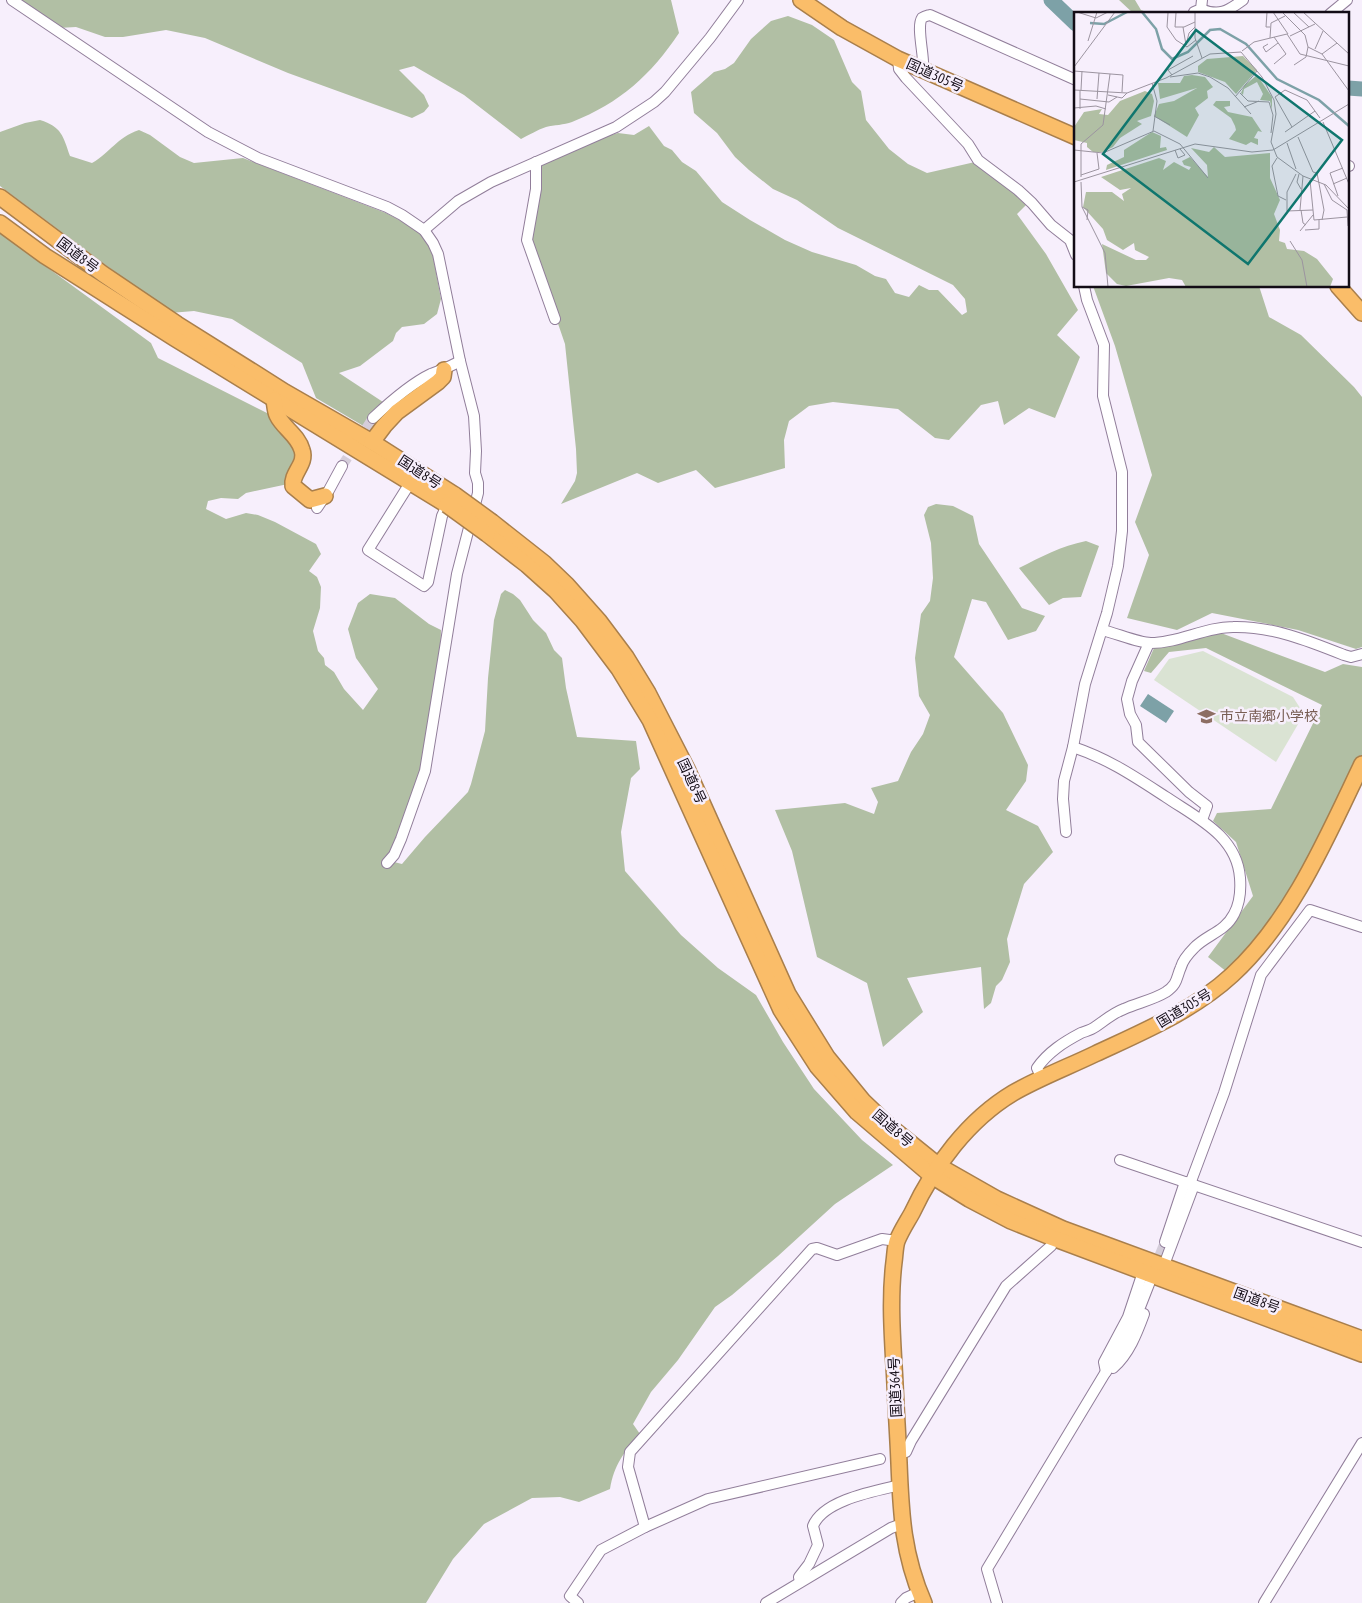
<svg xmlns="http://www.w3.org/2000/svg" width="1362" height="1603" font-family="'PT Sans Narrow','Noto Sans JP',sans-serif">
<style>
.green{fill:#dae3d3}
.forest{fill:#b1bfa4}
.water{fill:#7da1a7}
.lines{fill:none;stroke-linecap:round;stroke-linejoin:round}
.river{stroke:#7da1a7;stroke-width:15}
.minor-tunnel{stroke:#d5cdda;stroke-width:10;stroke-dasharray:10 5;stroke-linecap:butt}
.minor-casing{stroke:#917e9a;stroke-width:12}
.highway-casing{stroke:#a97f4c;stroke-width:18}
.minor{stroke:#fff;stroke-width:10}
.highway{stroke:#fabd69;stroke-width:15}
.highway-bridge-casing{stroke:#a97f4c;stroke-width:18;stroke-linecap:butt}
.highway-bridge{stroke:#fabd69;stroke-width:15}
.labels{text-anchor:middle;stroke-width:5;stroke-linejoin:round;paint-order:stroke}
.street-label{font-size:14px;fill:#130c16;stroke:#f7effc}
.education-label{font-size:14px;fill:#785e54;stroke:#f7effc;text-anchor:start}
.inset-river{fill:none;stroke:#7da1a7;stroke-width:2.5}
.inset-road{fill:none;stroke:#9c94a0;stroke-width:1}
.view{fill:#0f766e;fill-opacity:0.15;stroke:#0f766e;stroke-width:2.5}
.inset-edge{fill:none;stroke:#130c16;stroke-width:2.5}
</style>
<rect width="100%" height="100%" fill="#f7effc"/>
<path class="green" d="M1203,651L1293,697L1304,714L1276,762L1154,680L1169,659Z"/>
<g class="forest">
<path d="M20,0H671L679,33C651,75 620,103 572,122C564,125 554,125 546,127C537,130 529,135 521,139L464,95L414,66L399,70L424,95L429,106L424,112L412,118L288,73L205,38L166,30L123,37H105L76,27L58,28Z"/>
<path d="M1119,0H1135L1141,10L1152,14H1134Z"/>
<path d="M788,16L812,25L834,40L852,82L861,91L866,120L889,149L908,164L927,173L975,162L1027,204L1017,214L1046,254L1078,310L1057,335L1080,357L1055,418L1029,408L1004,425L998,401L981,405L949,440L935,438L898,409L833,402L809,406L789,421L784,440L785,468L715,488L696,470L658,483L637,473L561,504L575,481L577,473L576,449L565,344L530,242L539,163L601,138L618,133L634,135L649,126L664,146L672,150L682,162L696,171L722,202L750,220L785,240L812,252L856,265L875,276L886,279L895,293L909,297L919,285L929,290H938L962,315L967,312L965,299L953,285L838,228L797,200L773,189L749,170L735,157L717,133L694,113L691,92L714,72L725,69L734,63L751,39L771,21Z"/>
<path d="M40,120C62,127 63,136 70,156L92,163C111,152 116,138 139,130L150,135L180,157L194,163L243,158L386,213L416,229L427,240L433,256L441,299L437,314L424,324L402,327L396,333L393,341L360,366L339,373L383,402L368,416L377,427L372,431L316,398L302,363L232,319L194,311L170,313L0,186V132L25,123Z"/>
<path d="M0,233L151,343L158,358L273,416L283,425L299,459L288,484L246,493L238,499L221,498L208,501L206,509L226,519L246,513L258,515L275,522L316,544L321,554L309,571L317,577L321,587L320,608L313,631L318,651L324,658L325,665L334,672L344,689L363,710L378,689L356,658L348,629L358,603L370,594L395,598L429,624L441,630L440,675L427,746L394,862L402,864L425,837L468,792L471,784L485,731L488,678L494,620L501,594L505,590L513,594L520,600L533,620L546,633L554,650L562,658L566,688L577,737L636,741L640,769L631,778L621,832L625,871L681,935L718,968L756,995L783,1042L814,1089L862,1140L893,1165L835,1204L778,1256L732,1295L715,1307L678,1360L651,1392L633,1424L640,1434C624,1452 614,1465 610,1489L579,1502L560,1497L532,1498L484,1524L453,1559L426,1603H0Z"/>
<path d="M1093,286H1259L1269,317L1301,335L1354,387L1362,397V647L1356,649L1298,630L1212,613L1177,630L1127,618L1149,555L1135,522L1152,475L1115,346Z"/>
<path d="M936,504L953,506L973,516L979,544L1022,608L1045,616L1036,631L1008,640L986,602L972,599L954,657L1003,713L1028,765L1026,781L1006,810L1038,826L1053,852L1024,884L1007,939L1010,962L1002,980L996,986L991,1003L984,1009L981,967L907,978L923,1012L883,1047L867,983L817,957L792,851L775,810L845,803L874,814L878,802L871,788L898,781L911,752L923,734L930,715L919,696L915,658L921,614L930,601L933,578L931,543L924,515L928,507Z"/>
<path d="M1086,541L1099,546L1081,597L1063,598L1049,605L1019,568C1041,557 1061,546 1086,541Z"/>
<path d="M1221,633L1325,672L1343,664L1362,667V759L1294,891L1227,972L1208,957L1253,896L1236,842L1213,821L1217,813L1271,809L1322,705L1206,648L1169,652L1151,673L1144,671L1154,648Z"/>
</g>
<path class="water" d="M1148,694L1174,711L1166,723L1140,706Z"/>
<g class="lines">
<g class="river">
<path d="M1051,0L1076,24"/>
<path d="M1348,88L1362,89"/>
</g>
<g class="minor-tunnel">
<path d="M342,466L373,418"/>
<path d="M1154,1269L1165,1242"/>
</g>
<defs>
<g id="minor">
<path d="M12,0L208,132L258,158L387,207L402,215L424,230L433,243L438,254L460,361L474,416L476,451L475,473L478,483V493L457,574L425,771L401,839L394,855L387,863"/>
<path d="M1201,9C1219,17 1228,11 1243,0"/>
<path d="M1194,12L1201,9L1202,0"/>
<path d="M1330,14L1347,0"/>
<path d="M898,59L899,69L906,78L968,144L978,160L1018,190L1032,203L1051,225L1070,240L1076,255"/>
<path d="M923,70C925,58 916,27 922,18C925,16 926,16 930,15L1076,80"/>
<path d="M536,162V189L527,240L555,319"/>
<path d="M1348,166H1349"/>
<path d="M424,230L458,201L491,182L616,127L654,102L665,92L710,38L738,0"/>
<path d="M373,418C390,402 410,384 431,374C441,370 450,367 460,361"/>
<path d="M410,483L368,550L424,586L428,582L442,516L447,505"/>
<path d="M317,508L329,490L342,466"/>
<path d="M1102,630C1116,633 1138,643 1151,643C1179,643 1205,627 1233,627C1272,626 1309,641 1344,655L1351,657L1362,654"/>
<path d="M1149,643L1132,681L1127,699L1130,714L1136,725L1138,742L1189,792L1207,806L1202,820"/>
<path d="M1066,832L1063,799L1064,781L1073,747L1085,684L1107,613L1118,566L1122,531V472L1103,396L1104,345L1087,300L1084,286"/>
<path d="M1042,1079L1037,1068C1048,1052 1064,1042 1081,1033C1086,1031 1091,1030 1095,1027C1104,1021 1113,1013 1124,1009C1137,1003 1153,1000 1166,992C1178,984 1176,978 1181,967C1183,960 1189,953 1194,948C1206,935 1225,932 1234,914C1240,903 1241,891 1240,878C1237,836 1197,818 1166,797C1135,777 1109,759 1073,747"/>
<path d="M1120,1160L1362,1242"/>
<path d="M1190,1184L1224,1093L1261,975L1310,910L1362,927"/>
<path d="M1165,1242L1185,1182"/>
<path d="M1164,1265L1194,1185"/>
<path d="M1113,1368C1129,1354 1137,1333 1144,1314"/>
<path d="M1106,1372L1104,1362L1128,1317L1143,1272"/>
<path d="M899,1454L906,1452L911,1441L1006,1286L1051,1246L1053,1238"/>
<path d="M645,1527L628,1467L630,1452L812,1249L817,1248L837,1255L882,1239L897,1241"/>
<path d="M800,1582L799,1577L809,1564L818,1545L813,1526C823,1500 875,1491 900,1485"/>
<path d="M578,1603L570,1596L601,1550L645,1527L708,1499L880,1459"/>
<path d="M766,1603L891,1528L902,1524"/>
<path d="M901,1603L906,1598L919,1592"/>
<path d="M997,1603L987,1569L1131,1330L1149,1284"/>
<path d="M1264,1603L1362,1443"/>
</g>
<g id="highway">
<path d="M801,0L842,28L898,59L1076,137"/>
<path d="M0,197L103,274L177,324L285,392L372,442L455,495"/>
<path d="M0,223L45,256L174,338L447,505"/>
<path d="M1338,286L1362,313"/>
<path d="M274,400C275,405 275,411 277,415C283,428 298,435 302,450C307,464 291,473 293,486L310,500L325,496"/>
<path d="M372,442L384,426L397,412L438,382L443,377L444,370"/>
<path d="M492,522L544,563L567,585L599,621L626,657L648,693L687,769L788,994L827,1057L863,1101L887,1124L939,1166L997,1199L1063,1229L1362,1339"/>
<path d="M487,534L527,565L556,591L583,621L619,669L650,720L781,1010L817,1066L857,1112L932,1176L969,1199L1011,1221L1053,1238L1362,1354"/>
<path d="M924,1603C903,1555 901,1515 899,1463C898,1437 896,1410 895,1384C893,1344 889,1302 894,1262C895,1255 895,1247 897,1241C901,1231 907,1222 912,1213C934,1166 968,1120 1013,1093C1039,1078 1068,1067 1095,1054C1142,1032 1193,1011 1232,975C1292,920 1327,837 1362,764"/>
</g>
</defs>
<use href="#minor" class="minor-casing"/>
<use href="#highway" class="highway-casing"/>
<use href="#minor" class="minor"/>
<use href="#highway" class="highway"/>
<defs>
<g id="highway-bridge">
<path d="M455,495L492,522"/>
<path d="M447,505L487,534"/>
</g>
</defs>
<use href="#highway-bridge" class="highway-bridge-casing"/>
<use href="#highway-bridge" class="highway-bridge"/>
</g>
<defs>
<symbol id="school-bare" viewBox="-9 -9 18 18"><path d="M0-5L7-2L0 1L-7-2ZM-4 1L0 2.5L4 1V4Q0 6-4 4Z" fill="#8d6e63" stroke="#f7effc" stroke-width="2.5" paint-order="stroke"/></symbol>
</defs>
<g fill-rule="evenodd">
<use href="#school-bare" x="1194" y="704" width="25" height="25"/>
</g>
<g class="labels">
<g class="street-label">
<text transform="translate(935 75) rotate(24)" y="5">国道305号</text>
<text transform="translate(78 255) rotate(37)" y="5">国道8号</text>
<text transform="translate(420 472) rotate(33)" y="5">国道8号</text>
<text transform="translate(692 781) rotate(65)" y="5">国道8号</text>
<text transform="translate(1184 1008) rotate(-31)" y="5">国道305号</text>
<text transform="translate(893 1128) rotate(41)" y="5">国道8号</text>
<text transform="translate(1257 1300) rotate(20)" y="5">国道8号</text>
<text transform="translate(895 1387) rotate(-93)" y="5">国道364号</text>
</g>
<g class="education-label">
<text x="1220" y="721">市立南郷小学校</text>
</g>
</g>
<g transform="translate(1074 12)">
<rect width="275" height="275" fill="#f7effc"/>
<path d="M169,44L183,58L162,82L151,70L124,60V54L133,47ZM118,63L131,65L139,75L133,79L134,86L121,96L125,103L113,125L80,104L85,92L100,89L123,76L86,87L84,71H106L110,64ZM183,63L198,85V98L196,89L186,88L189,82L183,70L170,77L169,83L167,81L170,74ZM71,79L78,82L80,89L77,104L63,109L68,112L46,126L39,135L29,140H19L13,135V131L0,128V115L10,100L28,97L25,102L34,103L46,89ZM142,89H156V94L150,95L154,100L178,105L188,120L184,119L180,126L184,127V133L177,130L172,133L155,127L162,118L161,114L157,106L139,93ZM78,120L87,124L86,136L92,135L93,138L32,158L33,153L50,145V138ZM140,135L151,145L196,141V166L206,188L200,202L206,218L205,229L211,231L213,237L230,239L243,247L259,267L256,275H112L108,268L95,266L52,274L43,272L32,261L28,232L62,248H72L75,245L61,238L60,231L49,238L33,228L29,217L9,195L12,180H38L50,189L48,182L57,176L46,178L27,165L85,146L92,149L89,158L100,150L115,158L117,155L110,153L108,149L116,145L134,165L133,153L117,136L135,140Z" fill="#b1bfa4"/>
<path class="inset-river" d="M68,0L82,17L88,37L98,47L114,40L136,18L146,17L172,32L203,67L245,88L275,114M16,11L30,12L53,0"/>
<path class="inset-road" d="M3,0L22,6L34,0M121,0V26L128,46M193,0L192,15H196M199,0L214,22M208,0L231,23L234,35L248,42L275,79M219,0L235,15M229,0L275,42M94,1L93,15L102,28L113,35L122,28M102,1L101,15H110L121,10M109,15L112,33M216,24L241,12M200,25L212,42L200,52M196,26L197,11L211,4M14,29L23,0M194,32L189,35L192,40L204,31M112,33L115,21L121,15M241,37L249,19M168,39L180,30L213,22L226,42L275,54M248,42L263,31M220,53L232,45L234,35M0,55L41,0M0,59L49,63L48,80M98,63L94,58L119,44M96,65L124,61L136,65L154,76L177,102M78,71L83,89L79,119M0,78L53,81L92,66L136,42L167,40L188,65L200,88L202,102L197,130L203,145L229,164L252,173L275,197M6,78V97M7,78L8,59M166,81L174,89L195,90L199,103L197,121M34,83L48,86L53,81M161,85L183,59M6,87L35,90L43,85M23,87L25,61M170,95L185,89M0,96L22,94L32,97M80,104L96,113M249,110L275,172M218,115L201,85L211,78L233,88L246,106M211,120L241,99M224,125L239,160L243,161L250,198L248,208M213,131L222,157M0,138L29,141L80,119L106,132L134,166M101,138L104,146L111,143L106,137M203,146L198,154L204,184L212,188M222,162L213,180V199L239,198M225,162L223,170L227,177M7,163L25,157L23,141M7,165V132L29,113L36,62M236,168L240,208L273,205M0,170L121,132L178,140L199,138L275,92M7,170L8,195L31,241L34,275M250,172L258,188L273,198M259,172L273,166M264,184L256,161L269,156M8,195L14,198L13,208M226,198L229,164M227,198L229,211L232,213M273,198L274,214M231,218L245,217V208M226,219L239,203M216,229L228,248L233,275"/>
<path class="view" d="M122,18L268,128L174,252L29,142Z"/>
<rect width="275" height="275" class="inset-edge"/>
</g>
</svg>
